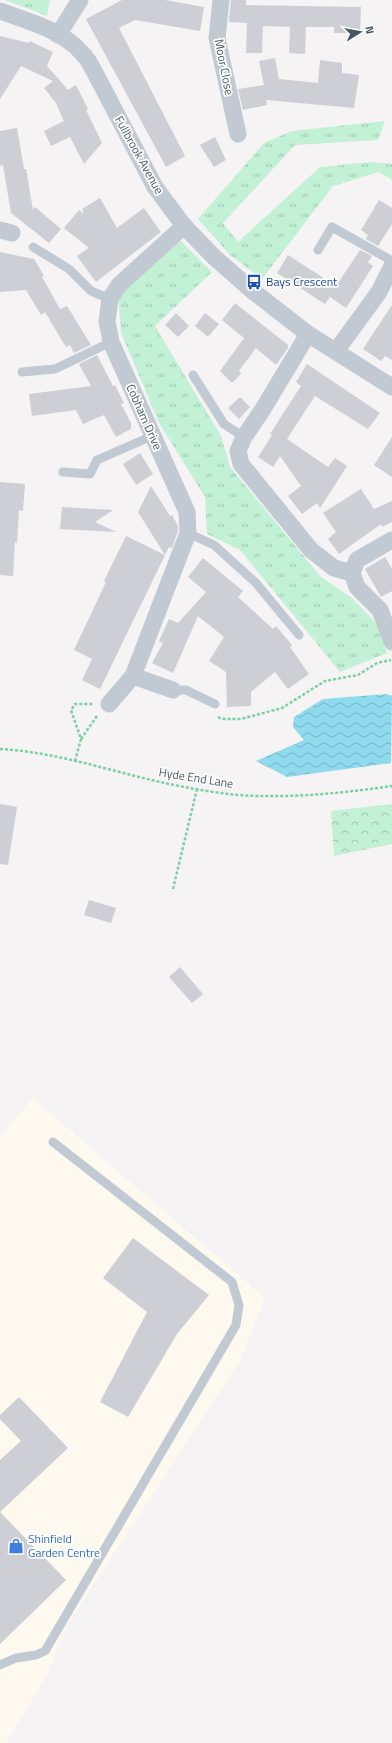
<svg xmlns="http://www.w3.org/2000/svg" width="392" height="1743" font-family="'Titillium Web',sans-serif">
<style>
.commercial{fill:#fdf9ef}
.grass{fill:url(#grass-tufts)}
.forest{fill:url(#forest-crowns)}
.water{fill:url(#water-waves)}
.building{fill:#cdcfd5}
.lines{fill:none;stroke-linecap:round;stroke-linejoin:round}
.path{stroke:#7ad0a6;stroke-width:2.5;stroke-dasharray:3 2;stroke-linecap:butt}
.service{stroke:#c1cad2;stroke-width:9}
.minor{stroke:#c1cad2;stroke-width:17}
.labels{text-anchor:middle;stroke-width:3.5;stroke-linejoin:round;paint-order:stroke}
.street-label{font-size:12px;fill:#4a5661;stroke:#fff}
.transit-label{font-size:12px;fill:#164399;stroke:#fff;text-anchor:start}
.shop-label{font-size:12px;fill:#366cbe;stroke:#fff;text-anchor:start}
</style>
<defs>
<pattern id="grass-tufts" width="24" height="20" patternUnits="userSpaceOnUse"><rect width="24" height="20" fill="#c3f1d5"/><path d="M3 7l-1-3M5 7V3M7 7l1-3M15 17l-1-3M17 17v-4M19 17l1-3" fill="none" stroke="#a0c6b0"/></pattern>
<pattern id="forest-crowns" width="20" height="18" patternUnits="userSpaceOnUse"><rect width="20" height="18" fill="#c3f1d5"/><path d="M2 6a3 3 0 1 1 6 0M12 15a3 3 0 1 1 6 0" fill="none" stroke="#a0c6b0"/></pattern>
<pattern id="water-waves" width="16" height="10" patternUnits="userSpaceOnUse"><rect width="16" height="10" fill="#90daee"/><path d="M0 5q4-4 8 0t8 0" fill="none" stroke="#78b4c4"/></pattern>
</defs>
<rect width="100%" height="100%" fill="#f5f3f3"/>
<path class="commercial" d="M33,1098L265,1298L240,1361L64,1630L47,1675L6,1743H0V1136Z"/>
<g class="grass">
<path d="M5,0H50L47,16Z"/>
<path d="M385,121L378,140L295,145L223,223L238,242L320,167L371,162L392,164V180L379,172L333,186L262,279L230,255L198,219L264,143L292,131Z"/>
<path d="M181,241L212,272L155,326L221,436L230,467L321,577L352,598L376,623L387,653L340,672L240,550L207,534L205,497L159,423L121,333L118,294Z"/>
</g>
<path class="forest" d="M392,804V844L334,856L331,811Z"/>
<path class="water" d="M387,694L392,696L391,763L287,777L256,761L304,740L293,727L294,717L323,699Z"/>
<g class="building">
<path d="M122,0H165L204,7L200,31L135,20L119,28L185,156L166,167L86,19Z"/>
<path d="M231,0H246V5L361,7L360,33H334V27H306L305,54L289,53L290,27L263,26L262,53H246L247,23L229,22Z"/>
<path d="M0,36L29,43L30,41L53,52L47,66L68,90L76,85L88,109L86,110L102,143L84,164L70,137L51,146L44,131L64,121L56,103L44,88L53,81L21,66L0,99Z"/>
<path d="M275,58L279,79L318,83L320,60L342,63V73L359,75L354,108L266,100L267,105L243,110L238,89L264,85L259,61Z"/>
<path d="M17,128L24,169H26L33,210L35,207L61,229L49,243L11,213L3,165L0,166V131Z"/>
<path d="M215,137L226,160L214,167L200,145Z"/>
<path d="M100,198L117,228L144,208L161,232L96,282L77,256L89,248L64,228L79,210L84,214L82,209Z"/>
<path d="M379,200L392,208V224L378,246L366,239L368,235L361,230Z"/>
<path d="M360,250L372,256L368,262L373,266L346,308L330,297L325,304L277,273L288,255L336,286Z"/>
<path d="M0,252L34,259L44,276L42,277L60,309L67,306L91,345L74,353L70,345L66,347L45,312L41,315L26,290L0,292Z"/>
<path d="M235,303L288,345V348L276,365L256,348L239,371L241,374L232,383L220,371L244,338L222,320Z"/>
<path d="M392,305V360L385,356L381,361L363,349Z"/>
<path d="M176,313L189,326L178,337L165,325Z"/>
<path d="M205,313L219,324L208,337L195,326Z"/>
<path d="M97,355L113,386L115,385L124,403L121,404L131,423V429L116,437L104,415L83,424L76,410L32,416L29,394L91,386L79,364Z"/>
<path d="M307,364L380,413L368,429L315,396L287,439L328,467L335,458L347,466L320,508L317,503L302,514L288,496L301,486L280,456L273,467L258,457L272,435L270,434L301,386L296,382Z"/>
<path d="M240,397L250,407L239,419L228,408Z"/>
<path d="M392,437V477L374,465Z"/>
<path d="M140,453L153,474L136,485L123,464Z"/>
<path d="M0,482L25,484L23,511L19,510L17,543L15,542L13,576L0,575Z"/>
<path d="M151,486L170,516L172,515L178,526V531L172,548L169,547L165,555L138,512Z"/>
<path d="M361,489L374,509L392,501V522L382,527L381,524L339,554L328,539L336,532L323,513Z"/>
<path d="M62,507L113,510L95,522L116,532L60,529Z"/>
<path d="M126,536L165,555L100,689L82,680L92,659L74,650L106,582L104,581Z"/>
<path d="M385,557L392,569V591L381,597L365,569Z"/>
<path d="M203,558L243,591L238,597L273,629L276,626L292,645L290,647L309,674L288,689L275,672L251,692V706L227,707L226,672L209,661L224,637L198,616L173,673L152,663L163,643L159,641L169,619L178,623L206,592L188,577Z"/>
<path d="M0,804L17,807L8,865L0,864Z"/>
<path d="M89,900L116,908L111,923L84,915Z"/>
<path d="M180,967L203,994L192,1003L169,977Z"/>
<path d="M133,1238L209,1295L177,1334L128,1417L100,1402L147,1312L103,1278Z"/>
<path d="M19,1397L68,1448L0,1512V1460L21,1441L0,1419V1415Z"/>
<path d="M0,1512L66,1580L0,1644Z"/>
</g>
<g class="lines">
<g class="path">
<path d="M218,717L222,719H241L282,708L325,681L358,675L377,663L391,660"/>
<path d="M81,739L97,716"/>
<path d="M0,749C55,752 107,770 160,782C193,789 229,796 262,796C305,797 350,792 392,786"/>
<path d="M75,761L81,739L71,710L75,704H93"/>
<path d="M173,889L197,789"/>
</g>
<g class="service">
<path d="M33,247L69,269L91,291L110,299"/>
<path d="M318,250L332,227L392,261"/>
<path d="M22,372L55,369L111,342"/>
<path d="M193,375L224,424L244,437"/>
<path d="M63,472L90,474L97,460L152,436"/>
<path d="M188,533L214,545L256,583L299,635"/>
<path d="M173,690H186L215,704"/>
<path d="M0,1665L16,1658L36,1655L45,1651L236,1325L239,1305L232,1282L53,1142"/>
</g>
<g class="minor">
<path d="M221,0L217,38L238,134"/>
<path d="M0,11C28,21 62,30 82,53C87,58 91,65 94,71L155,187L184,226L214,257L254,292L308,334L392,387"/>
<path d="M58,35L80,0"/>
<path d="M0,230L12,233"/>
<path d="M308,334L263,409L244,437L238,451L241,464L311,550L334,568L352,573"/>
<path d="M336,351L379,292L392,266"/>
<path d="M392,540L357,560L352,573L357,587L380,610L392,642"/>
<path d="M133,676L173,690"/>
<path d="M109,704L133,676L188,533L187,512L111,342L107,321L110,299L119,285L184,226"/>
</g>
</g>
<defs>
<symbol id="bus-bare" viewBox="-9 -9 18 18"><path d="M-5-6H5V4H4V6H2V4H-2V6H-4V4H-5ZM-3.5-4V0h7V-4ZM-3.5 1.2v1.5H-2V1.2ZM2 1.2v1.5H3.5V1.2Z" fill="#1a4fb4" stroke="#fff" stroke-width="2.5" paint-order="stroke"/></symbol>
<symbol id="shop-bare" viewBox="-9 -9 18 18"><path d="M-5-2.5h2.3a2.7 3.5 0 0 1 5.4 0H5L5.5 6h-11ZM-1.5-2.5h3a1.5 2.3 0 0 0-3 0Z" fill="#3f7fe0" stroke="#fff" stroke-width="2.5" paint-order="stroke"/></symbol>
</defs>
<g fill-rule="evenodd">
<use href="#bus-bare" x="243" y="271" width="22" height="22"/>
<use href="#shop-bare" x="5" y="1535" width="22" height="22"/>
</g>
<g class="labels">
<g class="street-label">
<text transform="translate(224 67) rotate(79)" y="4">Moor Close</text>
<text transform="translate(139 155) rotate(61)" y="4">Fullbrook Avenue</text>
<text transform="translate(144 417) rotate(66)" y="4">Cobham Drive</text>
<text transform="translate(196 778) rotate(9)" y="4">Hyde End Lane</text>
</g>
<g class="transit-label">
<text x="266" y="286">Bays Crescent</text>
</g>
<g class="shop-label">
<text x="28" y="1543">Shinfield<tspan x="28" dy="14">Garden Centre</tspan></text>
</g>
</g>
<g transform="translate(360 32) rotate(79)" stroke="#ffffff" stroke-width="3" paint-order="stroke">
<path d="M0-3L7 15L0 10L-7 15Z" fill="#4a5661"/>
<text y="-6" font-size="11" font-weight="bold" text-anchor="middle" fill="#4a5661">N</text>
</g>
</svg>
